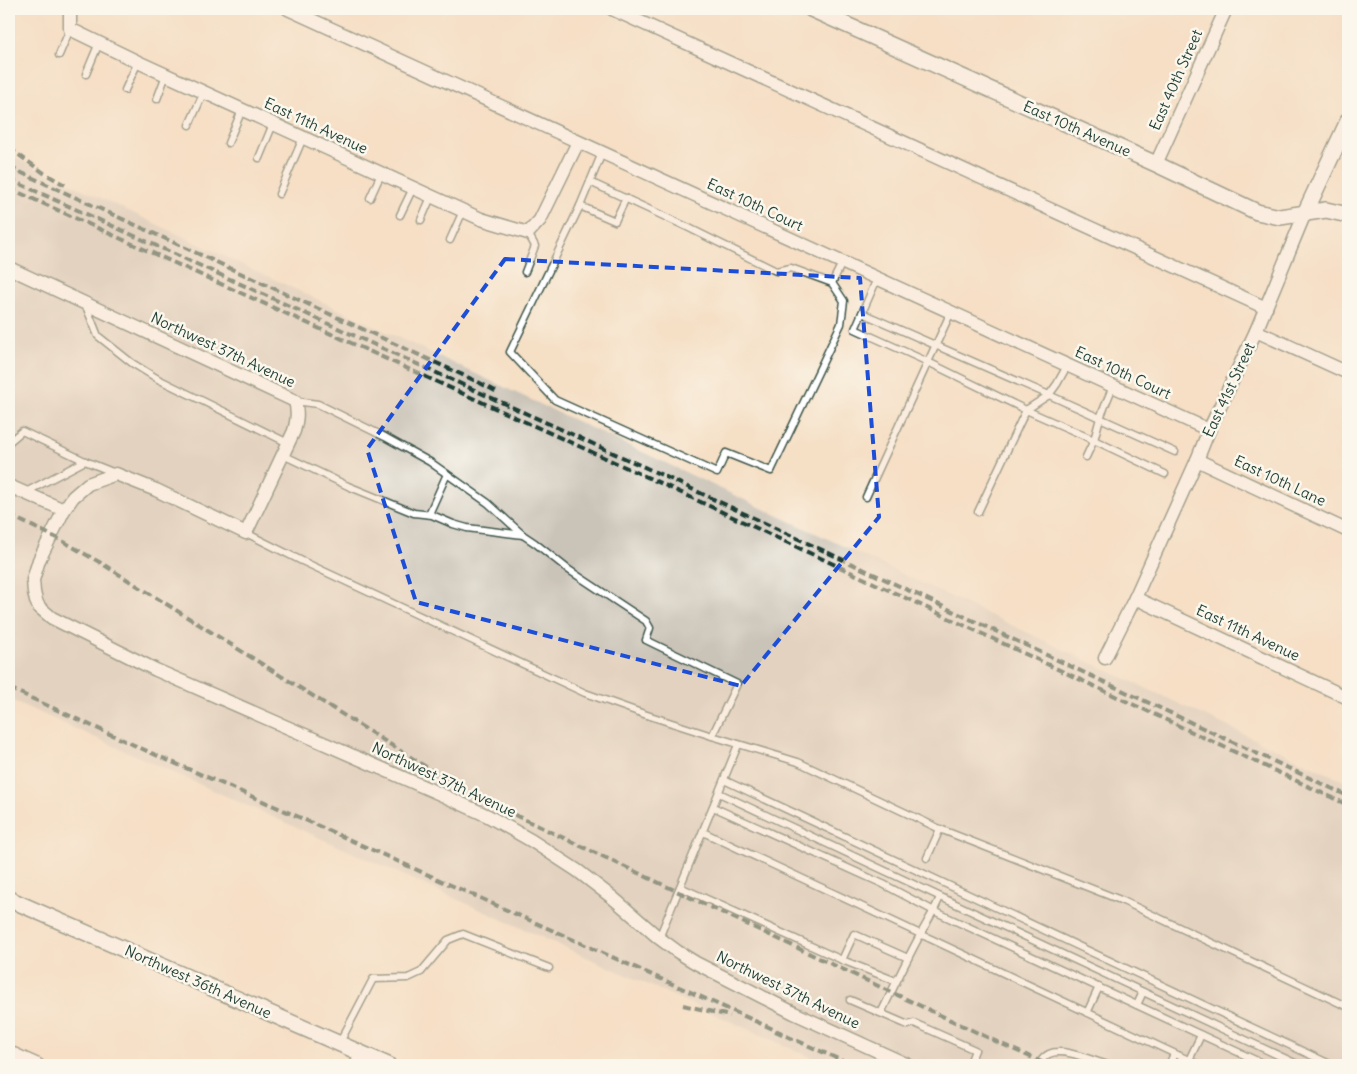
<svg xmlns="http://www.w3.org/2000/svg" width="1357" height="1074" font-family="Delius,sans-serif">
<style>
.industrial{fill:#cac3b8}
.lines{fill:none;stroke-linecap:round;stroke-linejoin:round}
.service-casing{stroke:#3f554a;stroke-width:9}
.minor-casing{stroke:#3f554a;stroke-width:15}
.tertiary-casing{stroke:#3f554a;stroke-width:18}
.service{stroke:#fff;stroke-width:6}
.minor{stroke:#fff;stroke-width:12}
.tertiary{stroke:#fff;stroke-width:15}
.rail{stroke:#1f3d34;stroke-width:4;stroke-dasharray:8 4;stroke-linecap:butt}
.marked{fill:none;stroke:#1d4ed8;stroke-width:4;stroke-dasharray:10 6;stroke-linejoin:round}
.labels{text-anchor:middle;stroke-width:5;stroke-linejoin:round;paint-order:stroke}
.street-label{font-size:15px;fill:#1f3d34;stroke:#fbf7ec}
</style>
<rect width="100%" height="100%" fill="#fbf7ec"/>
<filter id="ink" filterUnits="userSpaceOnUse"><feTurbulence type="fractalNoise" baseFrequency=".02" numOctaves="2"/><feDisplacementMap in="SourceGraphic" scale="10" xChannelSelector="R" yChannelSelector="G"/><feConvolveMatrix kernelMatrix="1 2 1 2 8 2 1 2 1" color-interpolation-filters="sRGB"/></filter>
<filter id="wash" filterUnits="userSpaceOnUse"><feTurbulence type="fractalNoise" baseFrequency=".0096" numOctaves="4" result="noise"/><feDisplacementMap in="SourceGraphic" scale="20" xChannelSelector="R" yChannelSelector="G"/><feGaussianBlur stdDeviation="1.12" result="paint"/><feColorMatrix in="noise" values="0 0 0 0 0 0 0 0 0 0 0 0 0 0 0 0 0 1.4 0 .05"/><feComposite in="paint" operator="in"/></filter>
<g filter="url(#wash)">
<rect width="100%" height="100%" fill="#f5dfc5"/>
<path class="industrial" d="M9,155L1348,783V1065H828L9,699Z"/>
</g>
<g filter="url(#ink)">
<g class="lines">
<defs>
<g id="service">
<path d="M59,55L70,29"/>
<path d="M86,74L99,43"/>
<path d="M125,90L138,62"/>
<path d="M157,99L166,75"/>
<path d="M189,125L204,92"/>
<path d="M228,143L242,110"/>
<path d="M602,153L590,182L685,226L776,271L791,268L832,283L842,263"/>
<path d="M259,158L273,124"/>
<path d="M590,182L580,206L615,221L626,198"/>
<path d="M279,194L303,138"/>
<path d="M370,198L381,174"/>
<path d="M580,206L510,352L555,400L717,473L726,453L771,471L841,324L844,301L832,283"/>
<path d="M400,215L413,188"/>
<path d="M421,220L431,197"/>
<path d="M450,240L463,211"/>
<path d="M525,272L535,246L528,233"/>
<path d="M877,279L855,329L928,362L951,312"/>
<path d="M86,306L98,336L132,363L158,379L288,443"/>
<path d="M862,313L1049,395L1175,452"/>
<path d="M295,401L318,404L385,437L430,462L488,503L523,535L535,543L569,570L646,621L650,628L646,640L737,684L712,736"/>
<path d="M9,442L22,431L85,461L115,473"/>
<path d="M283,455L348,486L414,513L432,515L453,524L467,528L523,535"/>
<path d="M1086,457L1094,440L1100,418L1113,386"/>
<path d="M26,492L85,461"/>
<path d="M866,497L928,362L1026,410L1094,440L1165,474"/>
<path d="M978,512L1026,410L1049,395L1057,384L1067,366"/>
<path d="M429,514L447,474"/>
<path d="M246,533L302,561L585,693L644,714L712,736L798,762L940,829L1123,901L1348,1007"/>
<path d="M724,780L1332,1065"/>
<path d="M719,793L1299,1065"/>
<path d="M713,807L883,884L934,911L1266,1065"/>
<path d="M703,832L1199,1065"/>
<path d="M927,858L940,829"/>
<path d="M680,887L842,960L896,981"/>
<path d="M659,938L738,745"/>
<path d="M842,960L854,934L908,958"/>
<path d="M850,1000L908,1025L914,1023L975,1050L970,1063"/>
<path d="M1137,1005L1143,992"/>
<path d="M881,1013C893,989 905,963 918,939C925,925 934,912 940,897"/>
<path d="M1087,1013L1099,987"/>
<path d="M339,1044L373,979L408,978L421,972L448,940L463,934L549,968"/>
<path d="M1189,1060L1201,1035"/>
<path d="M1038,1065C1041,1061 1044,1056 1049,1054C1063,1047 1093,1061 1108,1065"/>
<path d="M1169,1065L1174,1054"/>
</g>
<g id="minor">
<path d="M70,9V29L138,62L481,219L528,233L540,220L578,142"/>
<path d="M288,9L1209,430"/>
<path d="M612,9L1266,308"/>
<path d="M1156,164L1226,9"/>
<path d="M9,268L295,401C298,412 297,420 294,431L246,533L156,490L116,474L88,484L73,497L64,510L39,560L33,580L34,592L36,601L39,607L52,618L156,670L440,794L488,816L532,841L578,871L613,898L659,938L678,952L696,963L794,1013L908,1065"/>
<path d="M1256,331L1348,373"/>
<path d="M1197,460L1348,531"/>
<path d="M9,486L64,510"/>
<path d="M1135,598L1348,698"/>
<path d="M1105,658L1135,598L1197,460L1209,430L1256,331L1305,213"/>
<path d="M9,1052L38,1065"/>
<path d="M356,1065L361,1053"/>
</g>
<g id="tertiary">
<path d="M811,9L1156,164L1257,212L1280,217L1326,210L1348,215"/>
<path d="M1305,213L1348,121"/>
<path d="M9,899L388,1065"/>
</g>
</defs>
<use href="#service" class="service-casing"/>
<use href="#minor" class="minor-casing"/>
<use href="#tertiary" class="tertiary-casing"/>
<use href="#service" class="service"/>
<use href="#minor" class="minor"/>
<use href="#tertiary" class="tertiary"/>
<g class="rail">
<path d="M9,148L44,173L65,185"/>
<path d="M9,167L478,382L499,393"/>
<path d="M9,179L664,476L1348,796"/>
<path d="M9,188L658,482L1348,805"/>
<path d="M9,515L57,538L101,563L466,792L993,1040L1048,1065"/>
<path d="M9,688L158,756L274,806L782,1033"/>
<path d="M683,1005L730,1016"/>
<path d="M775,1031L852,1065"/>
</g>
</g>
</g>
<path d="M0 0H1357V1074H0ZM505,259L860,278L879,517L741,686L416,602L367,449Z" fill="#f5dfc5" fill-opacity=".55" fill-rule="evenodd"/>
<path class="marked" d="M505,259L860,278L879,517L741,686L416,602L367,449Z"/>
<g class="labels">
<g class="street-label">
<text transform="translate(1176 80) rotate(-66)" y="5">East 40th Street</text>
<text transform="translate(316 126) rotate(25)" y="5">East 11th Avenue</text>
<text transform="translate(1077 129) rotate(24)" y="5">East 10th Avenue</text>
<text transform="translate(755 205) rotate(25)" y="5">East 10th Court</text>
<text transform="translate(223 350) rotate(25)" y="5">Northwest 37th Avenue</text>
<text transform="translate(1123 373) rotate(25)" y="5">East 10th Court</text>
<text transform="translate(1229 390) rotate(-65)" y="5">East 41st Street</text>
<text transform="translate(1280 481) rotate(25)" y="5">East 10th Lane</text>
<text transform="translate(1248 633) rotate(25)" y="5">East 11th Avenue</text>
<text transform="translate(444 780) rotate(25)" y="5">Northwest 37th Avenue</text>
<text transform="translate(198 982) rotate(24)" y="5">Northwest 36th Avenue</text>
<text transform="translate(788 990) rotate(26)" y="5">Northwest 37th Avenue</text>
</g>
</g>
<rect width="1357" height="1074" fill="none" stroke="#fbf7ec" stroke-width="30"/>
</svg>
